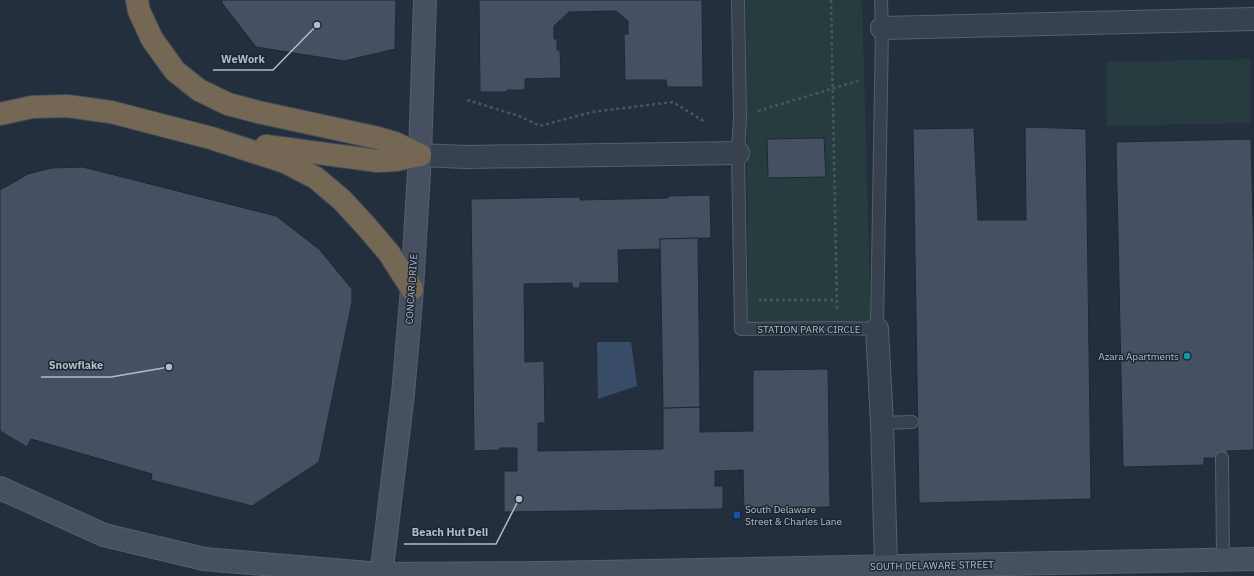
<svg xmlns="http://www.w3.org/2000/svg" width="1254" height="576" font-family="'IBM Plex Sans',sans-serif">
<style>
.green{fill:#263c3f}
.water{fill:#394c67}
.building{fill:#455162;stroke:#1f2835}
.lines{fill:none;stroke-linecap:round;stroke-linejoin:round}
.lane-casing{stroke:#565f6c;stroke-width:14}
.street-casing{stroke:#565f6c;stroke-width:24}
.secondary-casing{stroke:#565f6c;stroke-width:24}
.highway-casing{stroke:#434c59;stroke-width:24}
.path{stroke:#44595c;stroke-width:2.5;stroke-dasharray:3 3;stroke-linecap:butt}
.lane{stroke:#38414e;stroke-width:12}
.street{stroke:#38414e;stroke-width:22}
.secondary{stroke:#465061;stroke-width:22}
.highway{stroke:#746855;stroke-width:22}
.culture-dot{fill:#0f9aa8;stroke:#1d2633;stroke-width:1.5}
.transit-dot{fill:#1a4fb4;stroke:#1d2633;stroke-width:1.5}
.labels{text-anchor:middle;stroke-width:3;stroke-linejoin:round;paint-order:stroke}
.street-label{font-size:10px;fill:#b4bcc9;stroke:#1d2633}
.poi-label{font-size:10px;fill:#b4bcc9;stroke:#1d2633;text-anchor:end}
.leader{fill:none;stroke:#b4bcc9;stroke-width:1.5}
.callout-dot{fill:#b4bcc9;stroke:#1d2633;stroke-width:1.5}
.callout-label{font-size:11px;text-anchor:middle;font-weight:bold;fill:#b4bcc9;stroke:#1d2633;stroke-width:3;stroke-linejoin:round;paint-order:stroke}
</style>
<rect width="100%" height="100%" fill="#242f3e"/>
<g class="green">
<path d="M746,0H862L871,323L748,326Z"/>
<path d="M1251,59L1250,123L1107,126L1106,62Z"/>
</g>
<path class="water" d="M597,342H631L637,386L598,399Z"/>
<g class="building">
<path d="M222,0H396L395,49L344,61L256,47L222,3Z"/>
<path d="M479,0H702L703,87H667L666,80H625L624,34H628V21L616,11L569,12L554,26V39H557V50H560L561,78L525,79V90H507V92H480Z"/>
<path d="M1025,127L1086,129L1091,499L919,503L913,129L974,128L978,220H1026Z"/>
<path d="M824,138L826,177L768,178L767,139Z"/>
<path d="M1251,139L1254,263V450L1227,451V458H1204V465L1123,467L1116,142Z"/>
<path d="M83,167L276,216L319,249L352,289V302L319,462L252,506L151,480L152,474L31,439L27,447L0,431V190L28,174L51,168Z"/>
<path d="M710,195L711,238L660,239L661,249L618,250L619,283H580V288H572V283L524,284L525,362L544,361L545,423H538V451L663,449V408L700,407V432L753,431V370L828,369L830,507L744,509L743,470L715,471V486H723V509L504,512V471H517V448H500V450L474,451L471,199L580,197V200L668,198V196Z"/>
<path d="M698,238L700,407L663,408L660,239Z"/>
</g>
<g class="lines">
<defs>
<g id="lane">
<path d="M738,0L740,118L738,153L741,329L837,328L877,329L882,28L881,0"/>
<path d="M882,423L912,422"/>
<path d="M1222,458L1223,559"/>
</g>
<g id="street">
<path d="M882,28L1254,19"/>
<path d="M420,155L466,157L738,153"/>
<path d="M877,329L882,423L886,566L881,576"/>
</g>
<g id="secondary">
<path d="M0,488L104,535L204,559L381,574L547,573L1254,559"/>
<path d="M381,576L403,394L412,289L420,155L425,0"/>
</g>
<g id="highway">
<path d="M137,0L139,11L152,39L175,71L199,90L228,104L258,112L378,138L395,143L420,155"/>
<path d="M0,114L32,107L67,106L111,112L211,138L285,162L316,178L342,200L366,226L389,253L412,289"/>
<path d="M266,146L378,161L396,160L420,155"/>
</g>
</defs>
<use href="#lane" class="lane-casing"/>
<use href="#street" class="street-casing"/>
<use href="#secondary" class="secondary-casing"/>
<use href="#highway" class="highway-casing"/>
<g class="path">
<path d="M831,0L837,310"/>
<path d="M467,100L519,116L540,126L592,112L673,102L705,122"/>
<path d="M758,111L861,80"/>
<path d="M760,298V300H836"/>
</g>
<use href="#lane" class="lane"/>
<use href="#street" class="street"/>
<use href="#secondary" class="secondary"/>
<use href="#highway" class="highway"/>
</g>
<circle class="culture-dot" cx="1187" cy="356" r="4"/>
<rect class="transit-dot" x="733" y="511" width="8" height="8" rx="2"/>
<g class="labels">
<g class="street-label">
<text transform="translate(411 289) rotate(-86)" y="4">CONCAR DRIVE</text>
<text x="809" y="333">STATION PARK CIRCLE</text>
<text transform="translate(932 565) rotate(-1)" y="4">SOUTH DELAWARE STREET</text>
</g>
<g class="poi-label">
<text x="1179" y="360">Azara Apartments</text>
<text x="745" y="513" text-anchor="start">South Delaware<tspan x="745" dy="12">Street &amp; Charles Lane</tspan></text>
</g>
</g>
<path class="leader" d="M317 25L273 70H213M169 367L111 377H41M519 499L496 544H404"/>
<g class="callout-dot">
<circle cx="317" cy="25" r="4"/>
<circle cx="169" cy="367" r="4"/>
<circle cx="519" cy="499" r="4"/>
</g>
<g class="callout-label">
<text x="243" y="63">WeWork</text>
<text x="76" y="369">Snowflake</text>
<text x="450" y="536">Beach Hut Deli</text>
</g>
</svg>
